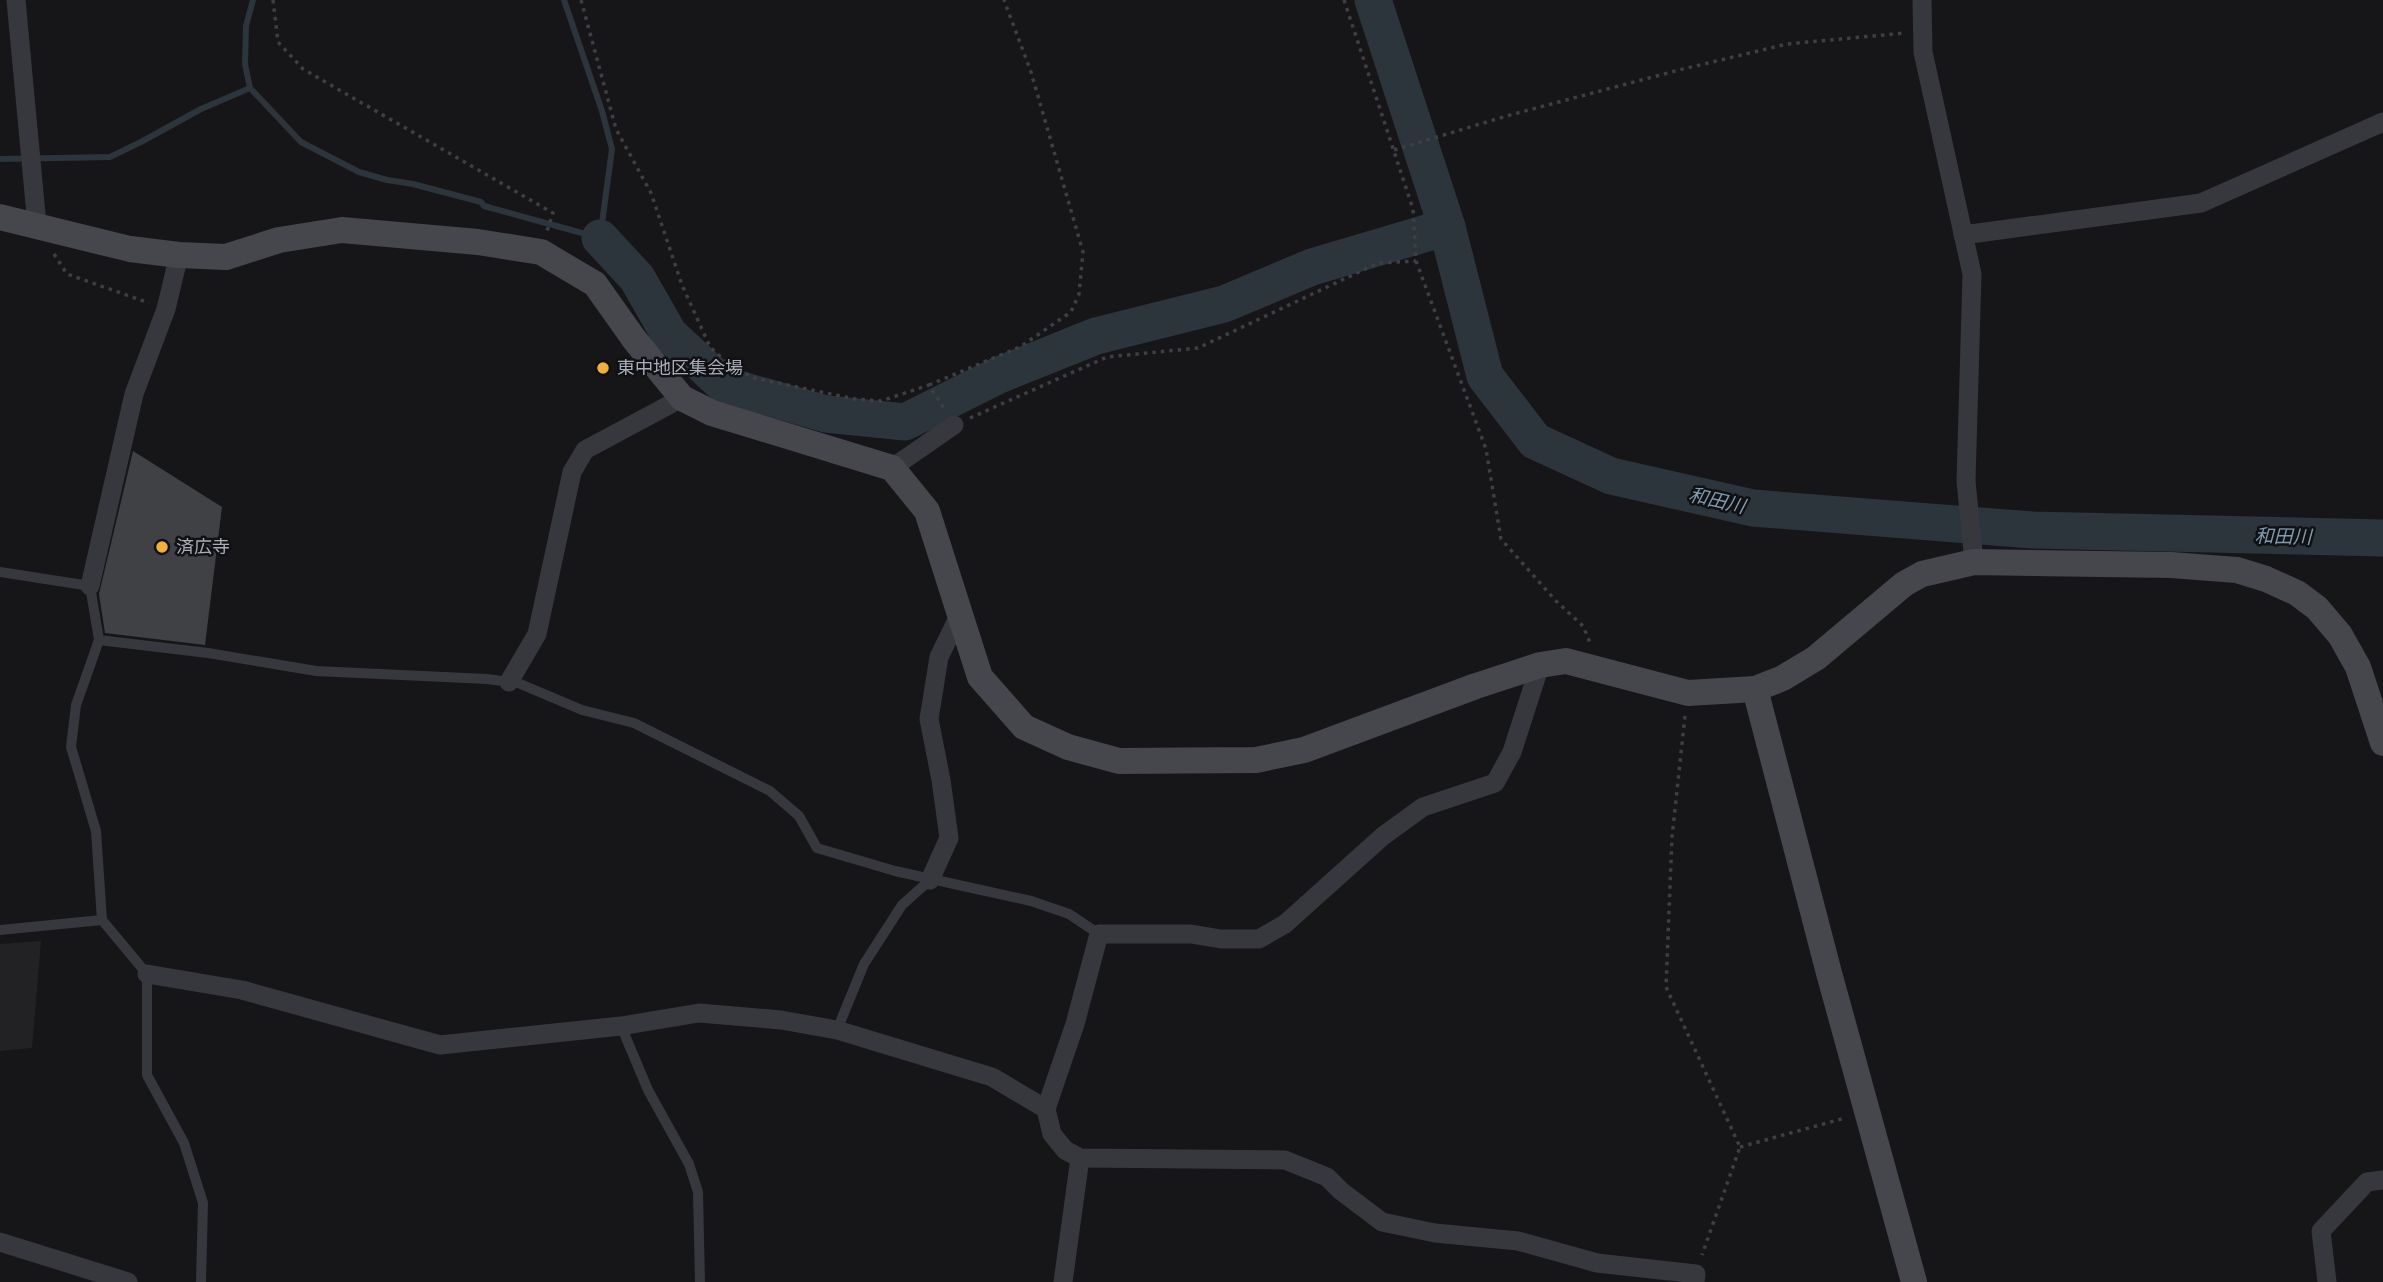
<svg xmlns="http://www.w3.org/2000/svg" width="2383" height="1282" font-family="'PT Sans Narrow','Noto Sans JP',sans-serif">
<style>
.built{fill:#222225}
.lines{fill:none;stroke-linecap:round;stroke-linejoin:round}
.stream{stroke:#2c353c;stroke-width:6}
.river{stroke:#2c353c;stroke-width:37}
.building{fill:#404145}
.path{stroke:#3d3f44;stroke-width:3.5;stroke-dasharray:3.5 5;stroke-linecap:butt}
.lane{stroke:#37383d;stroke-width:10}
.street{stroke:#37383d;stroke-width:19}
.secondary{stroke:#45474d;stroke-width:26}
.poi-dot{fill:#f2b134;stroke:#111113;stroke-width:2.5}
.labels{text-anchor:middle;stroke-width:5;stroke-linejoin:round;paint-order:stroke}
.poi-label{font-size:18px;fill:#a8adb8;stroke:#111113;text-anchor:start}
.water-label{font-size:19px;font-style:italic;fill:#7f9bb3;stroke:#111113}
</style>
<rect width="100%" height="100%" fill="#161618"/>
<path class="built" d="M41,941L32,1048L0,1051V944Z"/>
<g class="lines">
<g class="stream">
<path d="M253,0L246,26L245,64L250,88L301,142L359,172L387,180L413,184L481,202L484,206L600,238L612,149L602,111L564,0"/>
<path d="M0,159L110,157L141,142L201,109L250,88"/>
</g>
<g class="river">
<path d="M1373,0L1447,227L1485,376L1535,441L1611,476L1753,508L2032,530L2383,538"/>
<path d="M600,238L637,278L669,334L724,385L826,414L905,422L999,375L1096,336L1224,304L1312,267L1447,227"/>
</g>
</g>
<path class="building" d="M133,451L222,507L205,645L105,633L99,594Z"/>
<g class="lines">
<g class="path">
<path d="M273,0L278,42L303,69L553,213L547,231"/>
<path d="M581,0L616,129L651,193L682,285L710,347L727,363L754,378L855,399L881,401L929,385L945,410"/>
<path d="M1344,0L1413,209L1416,261L1486,449L1501,539L1556,601L1583,626L1591,645"/>
<path d="M1394,150L1510,115L1679,70L1787,44L1905,33"/>
<path d="M54,254L67,274L149,303"/>
<path d="M929,385L1020,347L1071,312L1079,294L1083,252L1031,72L1004,0"/>
<path d="M970,418L1107,357L1198,348L1378,263L1416,261"/>
<path d="M1685,716L1672,837L1666,987L1740,1147L1702,1255"/>
<path d="M1740,1147L1845,1118"/>
</g>
<g class="lane">
<path d="M0,572L90,586L99,640L76,705L71,747L96,831L102,920L147,974V1075L184,1143L203,1203L201,1282"/>
<path d="M99,640L208,653L316,671L487,679L518,683L582,710L634,723L770,791L799,816L817,848L895,871L1031,901L1069,914L1099,934"/>
<path d="M0,930L102,920"/>
<path d="M621,1026L648,1090L689,1164L698,1192L700,1282"/>
<path d="M837,1030L864,964L902,905L930,880"/>
</g>
<g class="street">
<path d="M16,0L37,225"/>
<path d="M1922,0L1923,52L1972,274L1966,481L1974,562"/>
<path d="M1963,235L2201,203L2383,122"/>
<path d="M892,468L954,425"/>
<path d="M90,586L134,394L166,309L179,255"/>
<path d="M1540,665L1512,752L1495,783L1423,807L1383,836L1285,924L1259,939H1221L1191,934H1099L1075,1024L1046,1109L1052,1134L1065,1150L1080,1158L1285,1160L1327,1177L1341,1191L1382,1222L1435,1233L1518,1241L1597,1263L1696,1274L1695,1282"/>
<path d="M509,682L537,634L572,472L585,450L682,398"/>
<path d="M930,880L949,838L941,780L929,719L939,657L960,614"/>
<path d="M147,974L242,990L440,1045L621,1026L699,1013L781,1020L837,1030L992,1077L1046,1109"/>
<path d="M0,1242L128,1282"/>
<path d="M1063,1282L1080,1158"/>
<path d="M2327,1282L2321,1231L2367,1182L2383,1180"/>
</g>
<g class="secondary">
<path d="M0,217L130,249L179,255L226,257L279,240L342,230L478,242L541,252L595,284L634,339L682,398L712,413L892,468L927,511L980,677L1024,727L1068,747L1119,761L1256,760L1304,750L1476,686L1540,665L1566,661L1688,693L1755,689L1783,678L1816,658L1904,584L1922,574L1974,562L2171,565L2237,570L2266,579L2297,593L2317,608L2340,635L2358,667L2383,743"/>
<path d="M1755,689L1829,973L1914,1282"/>
</g>
</g>
<g class="poi-dot">
<circle cx="603" cy="368" r="7"/>
<circle cx="162" cy="547" r="7"/>
</g>
<g class="labels">
<g class="poi-label">
<text x="617" y="374">東中地区集会場</text>
<text x="176" y="553">済広寺</text>
</g>
<g class="water-label">
<text transform="translate(1717 500) rotate(13)" y="7">和田川</text>
<text transform="translate(2283 536) rotate(1)" y="7">和田川</text>
</g>
</g>
</svg>
